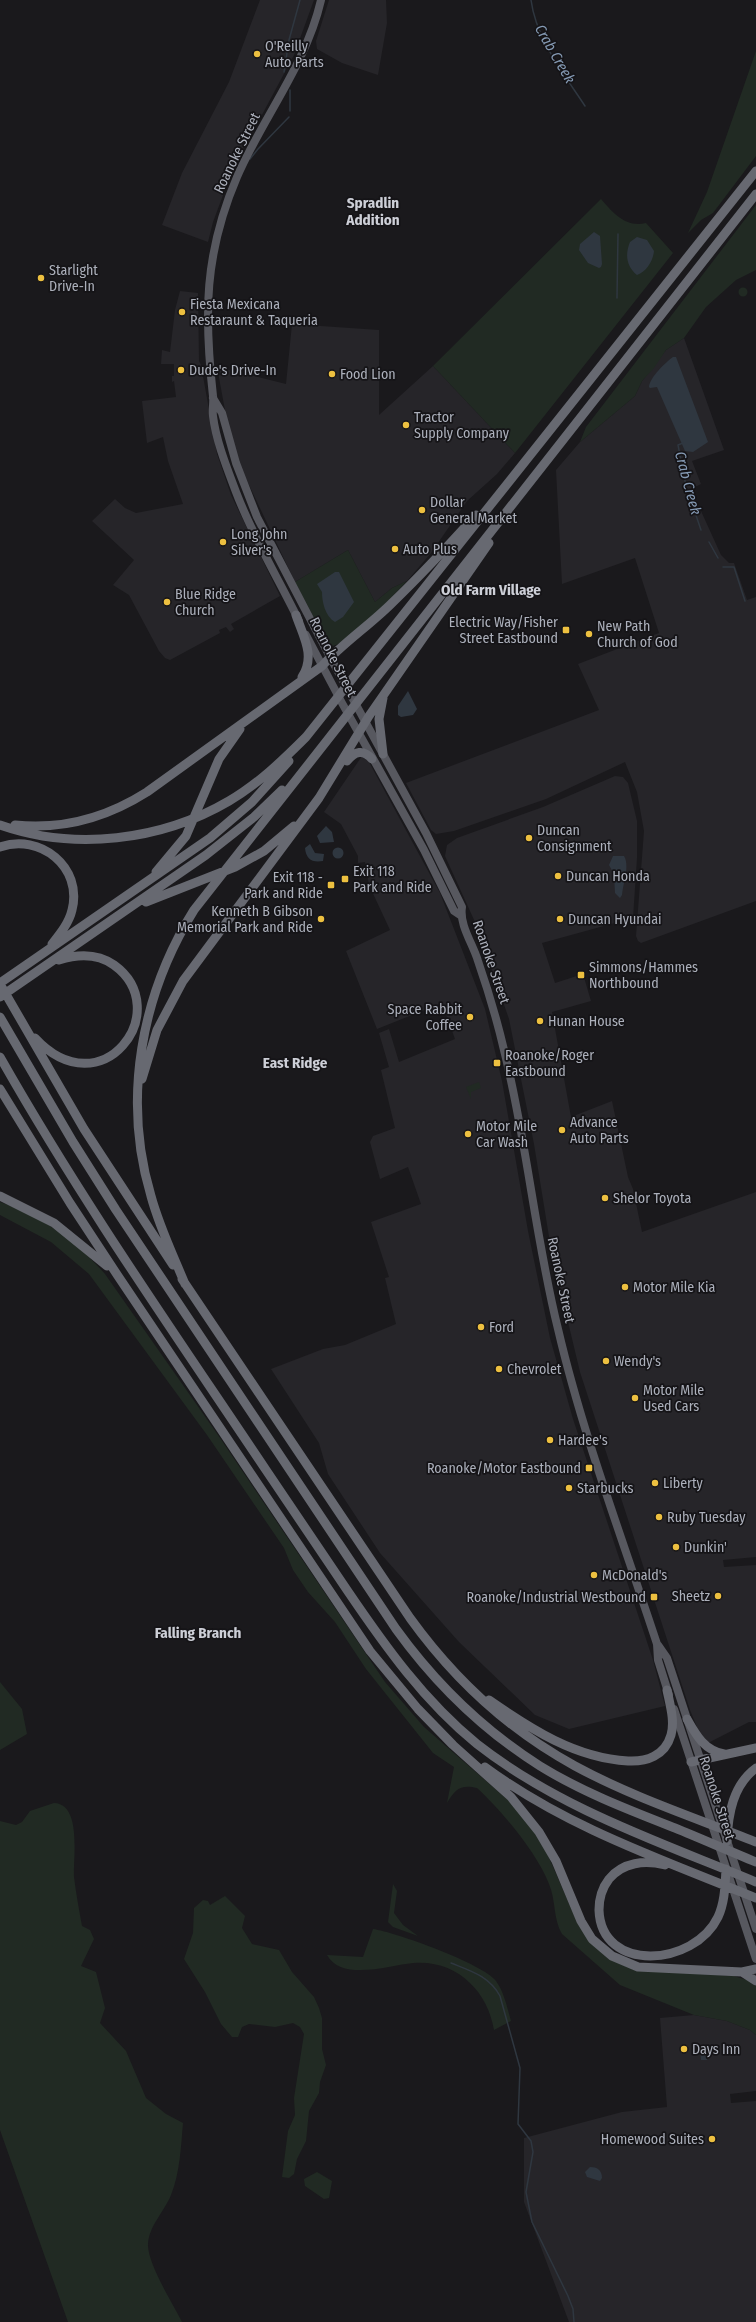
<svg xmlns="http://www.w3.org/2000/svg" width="756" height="2322" viewBox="0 0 756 2322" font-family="'Fira Sans Condensed',sans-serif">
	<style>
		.built { fill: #262529 }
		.green { fill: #212a23 }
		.water { fill: #2f3740 }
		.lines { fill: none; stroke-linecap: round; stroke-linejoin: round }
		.stream { stroke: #2f3740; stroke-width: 1.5 }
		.primary { stroke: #57585f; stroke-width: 8 }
		.highway { stroke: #676971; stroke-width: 9 }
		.poi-dot { fill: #edc040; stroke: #151417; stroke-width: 1.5 }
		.labels { text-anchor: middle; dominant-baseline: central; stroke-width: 3.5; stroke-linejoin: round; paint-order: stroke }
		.poi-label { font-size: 14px; fill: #acb0bb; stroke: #151417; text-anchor: start }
		.street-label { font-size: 14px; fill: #acb0bb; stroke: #151417 }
		.water-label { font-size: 15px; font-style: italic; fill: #859ab4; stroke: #151417 }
		.neighbourhood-label { font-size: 15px; font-weight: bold; fill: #cdcfd7; stroke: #151417 }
	</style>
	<rect width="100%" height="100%" fill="#1a191c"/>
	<path class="built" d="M260,0H314L294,55L232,171L213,222L208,242L162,225L182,173L229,82Z
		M329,0H386L387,23L378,75L342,63L317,49L316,41Z
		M180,291L198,293L199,361L201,365L217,454L231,495L280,596L231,624L234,629L230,632L226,627L219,630L220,633L170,660L165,658L159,651L129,595L113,585L134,560L92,521L115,499L125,508L136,513L183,504L168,461L163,437L147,443L142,401L176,397L174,381L172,382V376H174V364H161L162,350L170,352L175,310Z
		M292,324L379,330V415L433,366L515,453L497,474L467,501L431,553L407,581L392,588L375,602L348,550L295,582L240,466L227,421L217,367L286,384Z
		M684,338L724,450L692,461L701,484L691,489L721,555L729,563H734L747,600L756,597V901L641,943L638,941L636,936L644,831L637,792L625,762L546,799L454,831L436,834L431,830L406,783L599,710L578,664L659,633L635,558L562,584L556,470L580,442L635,396L642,381L666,350Z
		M362,756L369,762L440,893L485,1009L502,1081L528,1231L550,1338L573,1419L653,1660L665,1706L569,1729L535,1715L459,1642L380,1553L328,1474L319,1443L271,1369L323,1349L345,1345L396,1324L385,1278L389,1277L371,1222L421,1204L408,1167L380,1179L370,1142L373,1136L395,1128L381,1070L389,1067L379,1033L389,1029L399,1062L455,1039L442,1003L377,1029L346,951L390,930L369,885L365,862L358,863V856L341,824L324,812Z
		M615,776L623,777L628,783L637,821V858L633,918L542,943L555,983L583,974L591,1001L552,1012L571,1117L612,1101L628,1177L633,1189L642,1232L756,1192V1557L723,1560L724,1567L756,1565V1722H749L708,1743L699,1732L690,1710L580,1372L552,1255L534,1144L509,1019L475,922L445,856L447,845L457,838L543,807Z
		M694,2015L727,2021L750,2030L756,2035V2091L730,2094L731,2103L756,2101V2322H569L524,2202V2138L622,2112L667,2107L660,2018Z"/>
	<path class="green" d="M756,51V156L713,213L701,220L688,233L707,192Z
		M601,199C613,213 626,228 646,223L673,253L515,453L433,366Z
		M756,205V270L736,280L706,307L684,338L666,350L654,368L642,381L635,396L580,442L586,427Z
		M738.5 292a4.5 4.5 0 1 1 9 0a4.5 4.5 0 1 1-9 0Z
		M348,550L375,602L392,588L407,581C394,595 350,642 333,646L327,642L295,582Z
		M479,1082L481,1088L471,1092V1099L466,1087Z
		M0,1202C42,1216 76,1241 105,1274L218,1435L385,1682L424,1727L508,1800L531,1826L547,1853L578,1924L591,1943L613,1961L632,1969L734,1976L747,1980L756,1986V2035L750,2030L727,2021L694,2015L620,1985L562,1934C553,1919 556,1900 549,1884C537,1853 502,1811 477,1788C461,1784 455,1789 447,1803L454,1767L433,1753L366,1669L335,1622L308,1592L293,1570L284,1548L207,1435L89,1274L51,1242L0,1215Z
		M0,1682L22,1709L27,1734L0,1750Z
		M54,1803C82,1804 73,1858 74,1877C76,1893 79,1910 82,1926L90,1930L94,1939L81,1966L96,1972L105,2008L100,2023L126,2051L146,2098L166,2114L183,2123C181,2146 180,2173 171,2195C164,2212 149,2226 148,2244C147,2263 173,2304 182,2322H68L0,2130V1821L16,1825L22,1822L30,1811Z
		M393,1884L397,1891L394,1913L403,1925L418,1936L393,1927L388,1922Z
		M225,1896L245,1916L242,1928L252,1944L279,1950L292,1972L314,1997L319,2008L322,2018V2049L326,2065L320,2082L319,2093L309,2111L306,2141L297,2159L294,2174L289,2178L282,2177L288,2131L295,2115L294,2098L304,2034L300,2027L293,2023L275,2027L249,2024L242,2027L238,2037H232L221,2024L205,1992L184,1959L193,1933L194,1908L203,1900L208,1901L210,1905Z
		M373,1929C395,1932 484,1964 496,1981C504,1992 507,2007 511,2021L494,2030C488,1991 456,1959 413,1963C390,1965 342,1982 327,1955L363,1957Z
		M317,2172L332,2181L329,2198L324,2199L305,2186L304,2179Z"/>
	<path class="water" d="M594,232L600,236L602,264L601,267L599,268L588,263L579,250L580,244Z
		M637,237L647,240L654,251C653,261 647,271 637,275C626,266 625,254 630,242Z
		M673,357H676L708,442L693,452L685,451L657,387L650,388L649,387C650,377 666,362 673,357Z
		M335,572H339L354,602L343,617L335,622C325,616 322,602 322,592L317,584Z
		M408,691L417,709L413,715L401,717L398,715V706Z
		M326,826L332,832L334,842L320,843L317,836Z
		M310,844L315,853L324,854L323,861C312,863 306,859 305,848Z
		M332.5 853a5.5 5.5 0 1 1 11 0a5.5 5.5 0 1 1-11 0Z
		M613,856H624C630,866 623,883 622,895L620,898L615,893L614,874L609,865Z
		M706,2048L707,2060H701L700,2049Z
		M590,2167C597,2167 602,2170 602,2178L600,2181L587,2177L585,2172Z"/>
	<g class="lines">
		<path class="stream" d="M531,0C536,39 564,74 585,106
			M284,72L289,40L300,0
			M290,90V111
			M250,159L258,149L289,117
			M617,298L618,234
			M683,443L678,445L686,486L701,530
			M709,542L718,558
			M723,567H734L745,601
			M451,1963C471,1971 489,1976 500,1996L520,2068L518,2124L531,2141L533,2152L526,2192L532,2222L568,2296L573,2309L574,2322"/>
		<path class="primary" d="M213,398L222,413L236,463L257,517L330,657L426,833L462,907C459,925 473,944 478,961C488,990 497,1020 504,1050C527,1142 535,1237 558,1329C583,1436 623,1540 657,1644L658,1660L669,1695
			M299,621C278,578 253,537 236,492C227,468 216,441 213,416C212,409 214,402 213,396C204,315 204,254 237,177C263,117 306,65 321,0
			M306,635L342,703L424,850L454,911L460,915
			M658,1645L667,1658L671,1670L756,1929
			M674,1709L756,1959"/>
		<path class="highway" d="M296,615C303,636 316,656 302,677
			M383,754L379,719L383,698
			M347,761C355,751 363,749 372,759
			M0,825C74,851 161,841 229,801C258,784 282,761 306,737L756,171
			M15,825C63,830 106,818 147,792L322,666C343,643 370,625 392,603C421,575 449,545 476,515
			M0,847C40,833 83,867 72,910C69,923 60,934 52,944
			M156,872L186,836L219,759L240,729
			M146,902L235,867L264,851L294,826
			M0,983L210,838L252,802L289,761
			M0,984L84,1129L173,1265
			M0,997L206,855L254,817L282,790
			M0,1017L73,1142L116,1210L396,1629C435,1683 483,1730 540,1766C582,1792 629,1810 675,1828C702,1839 729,1851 756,1862
			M35,1038C102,1110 176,1010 114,965C97,953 78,954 59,960
			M0,1057C81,1200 175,1334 266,1470C293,1510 320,1550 347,1590C385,1646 424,1701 477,1744C560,1809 660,1842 756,1882
			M142,1079L157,1030L183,981L319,798L369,716L489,543
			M0,1089L70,1203L118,1276L370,1651L418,1709L453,1745L511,1797L539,1832L556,1861L581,1921L592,1939L612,1956L638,1967L742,1972L756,1969
			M0,1196L54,1223L107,1266
			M182,1279L410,1618C454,1679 509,1730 575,1766C632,1797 696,1818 756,1842
			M185,1284C173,1255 159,1226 151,1196C122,1099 141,995 194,910L756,194
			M489,1700C531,1729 575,1758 628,1761C646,1762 665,1756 671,1735C675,1721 670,1705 667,1690
			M687,1719C696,1735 704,1750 724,1754
			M691,1762L756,1748
			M485,1767C566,1827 663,1860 756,1898
			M727,1841C728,1814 733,1785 756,1768
			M665,1865C645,1860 623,1862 609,1879C602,1888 599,1899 599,1910C601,1973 694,1967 718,1917C725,1902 725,1885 726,1869
			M742,1972L756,1981"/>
	</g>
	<g class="poi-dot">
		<circle cx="257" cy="54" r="4"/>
		<circle cx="41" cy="278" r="4"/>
		<circle cx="182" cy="312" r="4"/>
		<circle cx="181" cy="370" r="4"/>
		<circle cx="332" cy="374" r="4"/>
		<circle cx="406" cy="425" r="4"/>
		<circle cx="422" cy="510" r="4"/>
		<circle cx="223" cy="542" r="4"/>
		<circle cx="395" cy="549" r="4"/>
		<circle cx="167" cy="602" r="4"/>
		<rect x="562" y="626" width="8" height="8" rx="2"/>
		<circle cx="589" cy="634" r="4"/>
		<circle cx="529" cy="838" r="4"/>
		<circle cx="558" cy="876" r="4"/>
		<rect x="341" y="875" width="8" height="8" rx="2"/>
		<rect x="327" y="881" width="8" height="8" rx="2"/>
		<circle cx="321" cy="919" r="4"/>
		<circle cx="560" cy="919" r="4"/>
		<rect x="577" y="971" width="8" height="8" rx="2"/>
		<circle cx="470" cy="1017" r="4"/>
		<circle cx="540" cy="1021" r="4"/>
		<rect x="493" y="1059" width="8" height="8" rx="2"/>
		<circle cx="562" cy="1130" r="4"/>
		<circle cx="468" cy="1134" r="4"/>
		<circle cx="605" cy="1198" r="4"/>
		<circle cx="625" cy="1287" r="4"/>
		<circle cx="481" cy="1327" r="4"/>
		<circle cx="606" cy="1361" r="4"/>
		<circle cx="499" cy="1369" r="4"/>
		<circle cx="635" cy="1398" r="4"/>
		<circle cx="550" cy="1440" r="4"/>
		<rect x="585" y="1464" width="8" height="8" rx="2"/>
		<circle cx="655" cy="1483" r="4"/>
		<circle cx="569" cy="1488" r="4"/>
		<circle cx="659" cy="1517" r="4"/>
		<circle cx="676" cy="1547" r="4"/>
		<circle cx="594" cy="1575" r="4"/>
		<circle cx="718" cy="1596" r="4"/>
		<rect x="650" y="1593" width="8" height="8" rx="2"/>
		<circle cx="684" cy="2049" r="4"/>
		<circle cx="712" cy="2139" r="4"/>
	</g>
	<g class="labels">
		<g class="poi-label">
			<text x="265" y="46">O'Reilly<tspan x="265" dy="16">Auto Parts</tspan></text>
			<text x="49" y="270">Starlight<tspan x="49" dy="16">Drive-In</tspan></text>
			<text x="190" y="304">Fiesta Mexicana<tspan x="190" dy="16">Restaraunt &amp; Taqueria</tspan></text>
			<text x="189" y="370">Dude's Drive-In</text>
			<text x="340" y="374">Food Lion</text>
			<text x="414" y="417">Tractor<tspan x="414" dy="16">Supply Company</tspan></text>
			<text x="430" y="502">Dollar<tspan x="430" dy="16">General Market</tspan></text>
			<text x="231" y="534">Long John<tspan x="231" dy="16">Silver's</tspan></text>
			<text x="403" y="549">Auto Plus</text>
			<text x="175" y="594">Blue Ridge<tspan x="175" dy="16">Church</tspan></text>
			<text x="558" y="622" text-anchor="end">Electric Way/Fisher<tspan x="558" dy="16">Street Eastbound</tspan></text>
			<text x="597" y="626">New Path<tspan x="597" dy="16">Church of God</tspan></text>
			<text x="537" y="830">Duncan<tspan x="537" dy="16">Consignment</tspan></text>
			<text x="353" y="871">Exit 118<tspan x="353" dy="16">Park and Ride</tspan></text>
			<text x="566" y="876">Duncan Honda</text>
			<text x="323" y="877" text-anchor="end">Exit 118 -<tspan x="323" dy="16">Park and Ride</tspan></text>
			<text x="313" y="911" text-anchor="end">Kenneth B Gibson<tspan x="313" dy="16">Memorial Park and Ride</tspan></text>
			<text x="568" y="919">Duncan Hyundai</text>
			<text x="589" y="967">Simmons/Hammes<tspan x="589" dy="16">Northbound</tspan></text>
			<text x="462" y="1009" text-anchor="end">Space Rabbit<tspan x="462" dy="16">Coffee</tspan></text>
			<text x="548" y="1021">Hunan House</text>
			<text x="505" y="1055">Roanoke/Roger<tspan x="505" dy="16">Eastbound</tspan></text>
			<text x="570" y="1122">Advance<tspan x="570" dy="16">Auto Parts</tspan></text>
			<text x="476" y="1126">Motor Mile<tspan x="476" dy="16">Car Wash</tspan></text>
			<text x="613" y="1198">Shelor Toyota</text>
			<text x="633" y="1287">Motor Mile Kia</text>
			<text x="489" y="1327">Ford</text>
			<text x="614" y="1361">Wendy's</text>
			<text x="507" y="1369">Chevrolet</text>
			<text x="643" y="1390">Motor Mile<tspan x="643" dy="16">Used Cars</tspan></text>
			<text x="558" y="1440">Hardee's</text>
			<text x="581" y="1468" text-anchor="end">Roanoke/Motor Eastbound</text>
			<text x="663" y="1483">Liberty</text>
			<text x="577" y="1488">Starbucks</text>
			<text x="667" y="1517">Ruby Tuesday</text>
			<text x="684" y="1547">Dunkin'</text>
			<text x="602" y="1575">McDonald's</text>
			<text x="710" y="1596" text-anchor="end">Sheetz</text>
			<text x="646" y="1597" text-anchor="end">Roanoke/Industrial Westbound</text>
			<text x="692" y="2049">Days Inn</text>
			<text x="704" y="2139" text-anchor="end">Homewood Suites</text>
		</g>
		<g class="street-label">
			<text transform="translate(237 153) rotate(-64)">Roanoke Street</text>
			<text transform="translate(333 657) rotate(63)">Roanoke Street</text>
			<text transform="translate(491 962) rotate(71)">Roanoke Street</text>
			<text transform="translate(561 1280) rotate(78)">Roanoke Street</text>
			<text transform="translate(717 1798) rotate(72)">Roanoke Street</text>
		</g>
		<g class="water-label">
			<text transform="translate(555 54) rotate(60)">Crab Creek</text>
			<text transform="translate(688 483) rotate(75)">Crab Creek</text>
		</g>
		<g class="neighbourhood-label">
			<text x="373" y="203">Spradlin<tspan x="373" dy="17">Addition</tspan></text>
			<text x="491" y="590">Old Farm Village</text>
			<text x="295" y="1063">East Ridge</text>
			<text x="198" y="1633">Falling Branch</text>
		</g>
	</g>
</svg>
